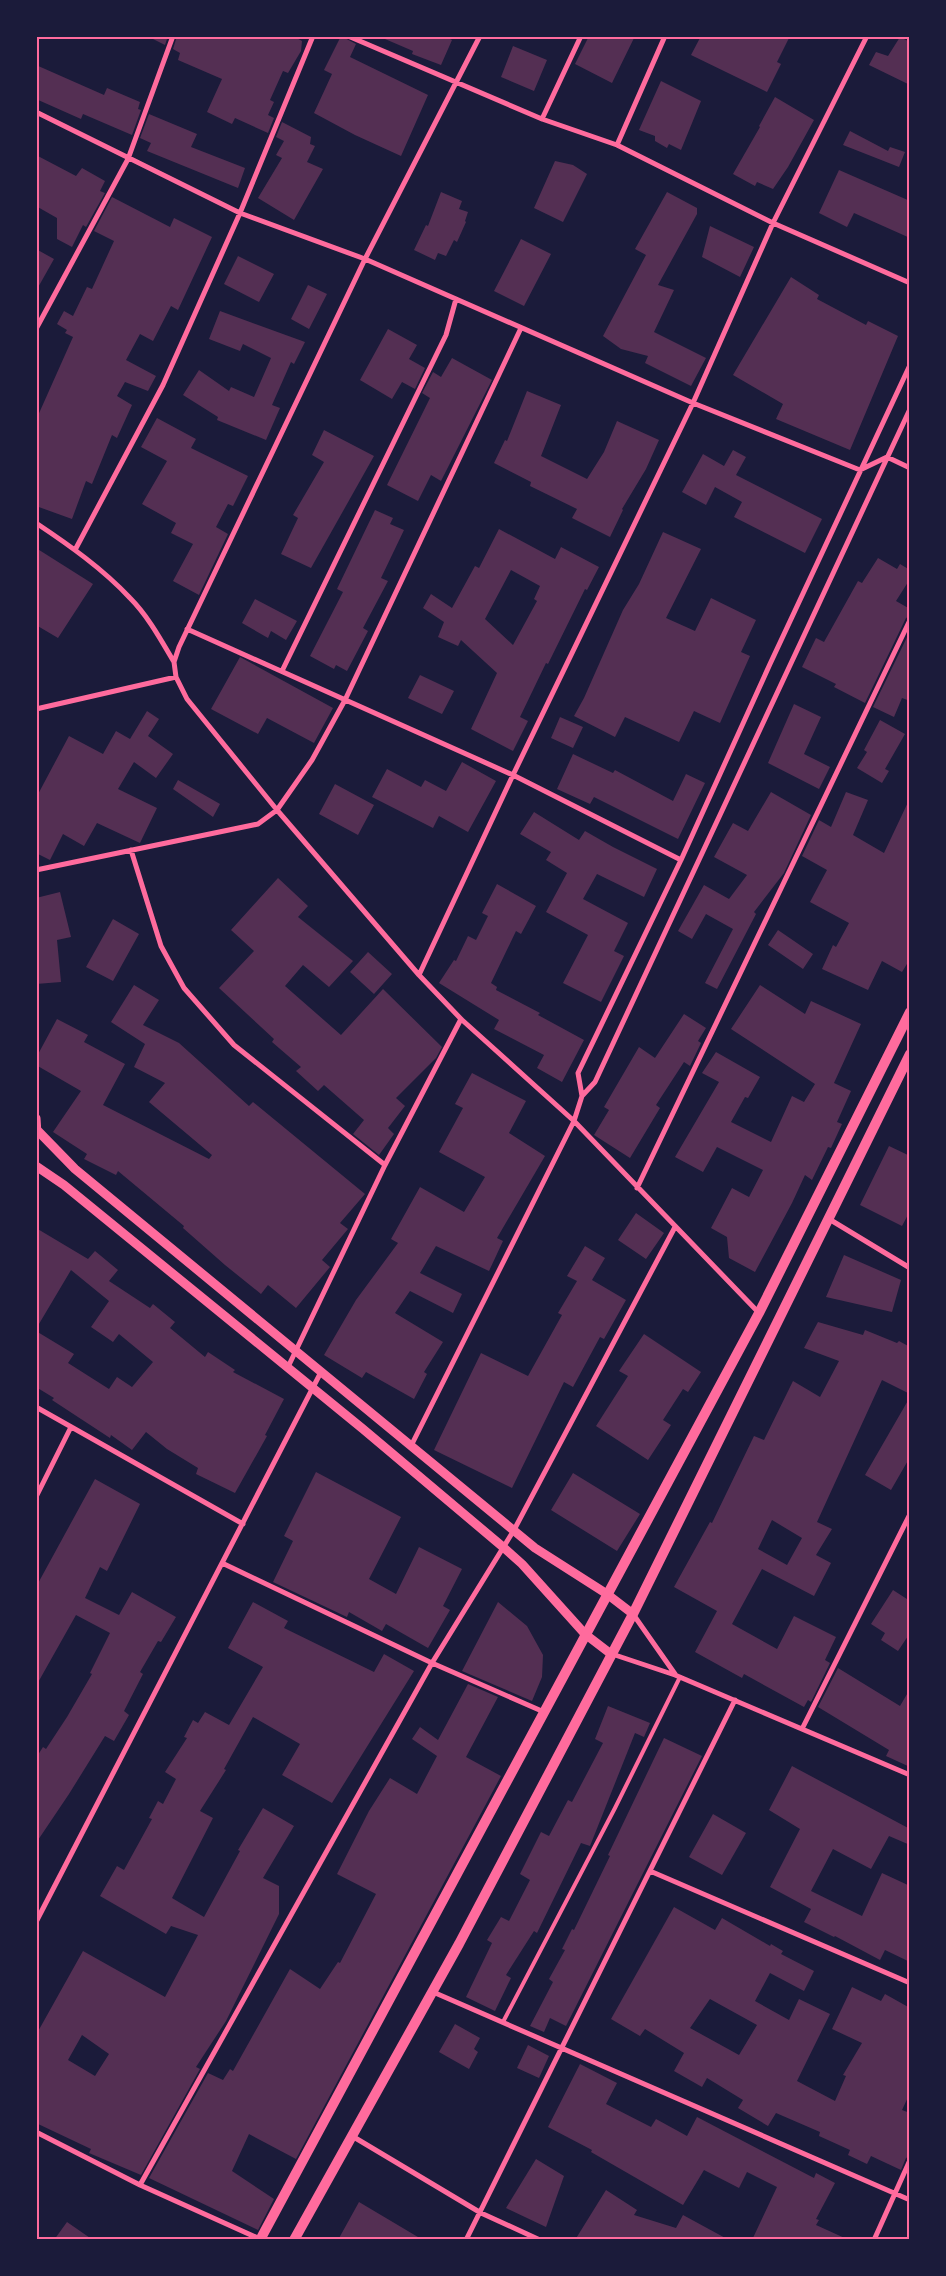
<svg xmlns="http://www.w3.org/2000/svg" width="946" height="2276" viewBox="0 0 946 2276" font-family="Lato,sans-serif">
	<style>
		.building { fill: #542f53; fill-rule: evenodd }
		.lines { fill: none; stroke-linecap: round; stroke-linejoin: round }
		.service { stroke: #ff6b9d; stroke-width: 4 }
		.minor { stroke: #ff6b9d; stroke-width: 5 }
		.tertiary { stroke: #ff6b9d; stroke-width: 9 }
		.secondary { stroke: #ff6b9d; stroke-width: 10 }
		.neatline { fill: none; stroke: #ff6b9d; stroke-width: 2 }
	</style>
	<rect width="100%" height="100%" fill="#1b1b3a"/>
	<path class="building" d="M147,36H168L165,45Z
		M177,36H293L302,41L301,51L288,73L283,71L270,100L274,102L268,115L274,118L268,133L235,118L232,124L207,112L222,79L178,60L180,53L173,49Z
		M341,36L356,44L350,57L428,95L401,156L355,135L314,113L332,74L324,70Z
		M378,36H444L452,40L441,65L412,54L413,51Z
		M589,36H635L612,83L575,64Z
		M701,36H790L777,62L781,64L767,92L691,55Z
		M900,37L910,42V85L869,65L876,52L888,56Z
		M513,46L547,60L534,91L501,77Z
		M36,65L104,95L107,88L140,102L138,109L141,110L132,135L83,114L81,119L36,99Z
		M661,81L701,101L681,150L669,144L667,148L655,141V136L639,130Z
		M775,97L814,120L788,167L773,189L757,182L755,186L733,174L760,127L759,126Z
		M149,114L197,134L191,147L245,168L238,188L147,151L151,143L140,138Z
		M282,122L311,137L310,144L315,146L307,162L323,169L294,220L258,198L282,158L276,155L284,141L276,137Z
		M850,131L888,151L890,147L905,152L899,167L843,145Z
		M36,155L76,176L82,168L105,181L100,191L105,193L86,227L83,225L72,247L57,239V218L36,206Z
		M555,161L573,165L587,174L563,222L534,208Z
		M839,170L910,201V238L854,213L847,227L819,213Z
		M441,192L462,201L459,209L468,212L465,221L466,222L457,242L454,240L446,256L438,253L435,260L414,250L426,225L428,226Z
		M667,192L697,208V214L658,285L674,290L654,332L706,358L691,386L645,363L648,356L621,349L603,336L646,255L635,249Z
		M112,197L170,227L174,218L212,237L178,310L171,306L153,341L140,334L126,360L156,376L148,391L125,382L117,396L132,405L117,438L112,435L92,484L86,481L72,519L36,506V420L73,337L65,333L67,330L57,324L64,311L73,316L87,287L92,289L114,241L94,231Z
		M710,226L754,247L740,277L702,257Z
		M521,239L551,254L524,306L494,291Z
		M36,249L54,259L36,291Z
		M238,256L274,274L259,302L224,284Z
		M791,277L819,295L817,299L866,325L868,321L898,336L850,450L776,419L783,404L733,375Z
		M308,285L327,294L309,329L291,319Z
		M220,311L305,342L294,364L291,362L272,405L280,408L266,440L217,420L218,417L183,395L199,370L229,391L231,387L254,397L271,358L243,344L240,351L209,339Z
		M388,329L417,345L409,359L425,368L415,389L402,382L392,399L360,380Z
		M452,358L492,380L441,481L431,475L418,501L387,485L430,398L422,393L433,372L441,377Z
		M527,391L561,405L541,456L587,479L604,452L617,421L659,440L646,469L622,509L623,510L610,537L572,518L577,509L530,486L531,482L494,463L505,440L507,441Z
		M157,418L196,439L191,448L248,476L233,506L228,504L216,527L228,534L199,595L173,581L193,544L171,533L176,523L142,504L167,461L141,447Z
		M324,430L374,456L311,568L281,554L298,518L293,515L324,462L312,455Z
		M733,450L746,457L736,475L822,519L805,553L734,517L742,502L715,487L706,505L682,492L703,454L724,466Z
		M375,510L393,518L390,524L404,530L381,578L388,581L363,628L368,631L347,671L336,665L334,669L310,656L343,592L337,589Z
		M499,529L555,559L561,547L599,567L587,590L585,589L548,664L546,663L520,717L528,721L513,751L471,729L497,673L461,640L458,646L438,637L444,622L423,608L431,594L452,608L475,566L479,568ZM511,570L540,586L534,599L537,601L513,645L485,619Z
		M663,532L701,549L666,618L695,631L711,598L756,620L741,652L750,656L720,723L694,711L679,742L625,717L615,737L574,716L584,698L623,610L639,584Z
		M36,548L93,584L58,638L36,625Z
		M878,558L897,569L900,564L910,570V579L896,601L910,609V616L906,618L865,703L834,687L836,684L802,667L816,638L824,642L858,581L862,583Z
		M255,599L297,621L286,640L271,631L268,638L242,623Z
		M910,631V701L902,698L894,717L873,707Z
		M240,657L333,708L314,743L267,718L258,734L211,709Z
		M420,675L454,691L442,714L408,698Z
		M794,704L821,717L804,754L830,767L819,789L768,763Z
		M147,711L159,719L148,736L173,754L156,778L134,762L118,789L157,808L140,843L97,823L84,846L63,834L50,860L36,853V798L69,736L103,754L116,731L130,739Z
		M560,717L583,727L573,748L551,738Z
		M880,720L905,734L885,769L889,771L882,783L857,768L867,752L864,750Z
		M573,754L613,773L615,770L673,801L686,774L705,783L678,839L594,797L590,804L557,789Z
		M462,762L496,781L468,832L439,816L433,828L372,797L387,769L421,787L425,780L446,791Z
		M178,780L220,804L213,817L173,789Z
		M335,784L374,805L358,835L319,814Z
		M771,792L811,815L784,873L754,912L756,914L717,989L705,983L733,929L706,914L692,939L678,931L704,885L729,899L747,875L714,857L733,823L748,831Z
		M846,792L868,800L853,835L884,853L910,798V959L902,972L882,961L868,990L822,969L833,945L836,947L849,923L810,902L827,870L802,856L819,820L831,827Z
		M534,812L579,840L585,831L613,847L657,869L644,897L597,874L583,899L628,923L614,951L624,956L601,1002L563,983L588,935L546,912L567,873L546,860L551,852L520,834Z
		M278,878L308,906L298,917L353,961L329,987L303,965L285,986L341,1035L383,989L442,1047L436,1058L396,1098L405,1106L388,1128L394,1134L379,1155L353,1134L364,1120L324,1085L318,1091L296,1071L301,1067L272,1042L274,1039L219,988L254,951L231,930Z
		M497,884L536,906L521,934L516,931L491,983L497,987L496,990L540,1013L538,1015L584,1040L562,1082L537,1068L544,1055L494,1029L499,1020L439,983L454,960L456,961L468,936L476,940L488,916L482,913Z
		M60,892L71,937L57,940L61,982L36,984V898Z
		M113,919L139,934L113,981L86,967Z
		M778,930L813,954L803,969L768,945Z
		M368,952L392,974L374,994L350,972Z
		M134,985L159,1000L143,1025L179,1043L249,1106L253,1102L365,1194L340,1223L348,1229L322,1260L330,1267L296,1308L268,1285L261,1294L225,1265L183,1228L184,1226L118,1171L116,1175L84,1159L87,1154L53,1132L81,1091L36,1065V1058L57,1019L88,1035L84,1042L125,1064L103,1105L209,1159L212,1155L149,1102L165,1083L134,1067L145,1044L111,1022Z
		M760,985L805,1014L811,1001L861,1024L834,1083L851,1091L837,1122L842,1124L831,1148L828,1147L812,1180L805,1175L792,1203L755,1272L729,1258L727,1237L711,1228L732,1188L749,1197L763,1170L717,1147L703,1172L675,1157L719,1082L702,1073L716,1052L760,1077L748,1098L745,1097L731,1122L771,1142L792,1096L804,1102L815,1084L731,1029Z
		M684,1014L706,1028L698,1041L701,1043L690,1066L684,1062L656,1105L660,1108L630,1158L594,1135L609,1110L604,1107L639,1047L655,1058Z
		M472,1073L526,1101L509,1133L545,1156L497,1238L503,1241L489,1271L436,1246L420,1273L462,1294L453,1313L410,1291L395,1313L443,1342L424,1372L427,1374L414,1399L366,1372L362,1378L324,1355L356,1300L398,1243L391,1239L420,1187L464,1212L485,1177L439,1152L463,1108L455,1104Z
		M889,1146L910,1156V1211L902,1226L860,1205Z
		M636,1213L664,1233L646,1259L618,1240Z
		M36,1228L88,1259L95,1251L118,1270L109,1281L150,1308L153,1304L175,1322L170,1328L205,1357L208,1352L235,1370L233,1372L284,1399L265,1435L267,1436L235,1493L196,1474L198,1468L167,1449L146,1432L132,1450L111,1435L110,1438L52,1400L54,1398L36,1387V1331L74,1354L68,1363L109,1389L117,1377L132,1387L153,1362L119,1334L113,1342L91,1327L109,1301L71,1270L36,1329Z
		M585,1246L605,1258L592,1280L626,1300L604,1339L600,1337L573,1387L564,1382L512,1488L434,1450L481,1353L528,1376L562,1315L558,1313L577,1281L567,1276Z
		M844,1255L901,1280L892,1312L826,1297Z
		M818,1322L863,1335L865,1330L897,1343L899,1341L910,1347V1394L882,1380L817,1522L832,1529L816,1555L831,1563L814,1596L762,1569L732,1624L777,1649L794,1616L836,1637L825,1660L830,1663L811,1702L808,1700L804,1707L744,1674L742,1678L695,1652L717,1611L674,1587L710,1522L712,1523L754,1436L764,1440L793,1381L820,1397L839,1361L804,1348ZM772,1520L802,1538L787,1565L758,1549Z
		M644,1334L701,1372L688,1392L683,1389L663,1420L671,1425L648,1460L596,1426L628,1376L619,1371Z
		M910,1397V1457L891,1490L865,1475Z
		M316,1472L401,1517L369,1579L396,1594L419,1547L462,1569L443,1606L450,1610L428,1648L386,1624L382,1631L349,1612L347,1617L273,1582L293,1541L284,1536Z
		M573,1473L640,1514L617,1551L551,1510Z
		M95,1479L140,1504L107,1571L100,1567L85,1598L119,1615L132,1592L176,1617L161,1642L158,1641L140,1672L143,1674L124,1711L129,1715L114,1741L105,1736L69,1794L36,1843V1758L43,1747L46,1749L67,1717L92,1674L90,1673L110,1633L76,1615L36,1686V1587Z
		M893,1590L910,1601V1633L898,1651L881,1640L885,1633L871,1624Z
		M253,1602L288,1621L284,1628L374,1672L384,1654L414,1671L332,1803L282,1775L300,1744L253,1717L224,1769L226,1770L200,1811L213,1818L172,1898L204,1917L240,1851L238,1850L263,1808L294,1826L263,1878L279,1886V1914L226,2021L196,2067L200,2069L141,2175L89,2153L91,2149L36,2123V2035L83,1951L165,1997L198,1935L171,1926L166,1934L100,1896L117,1866L124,1870L152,1819L149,1818L158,1801L163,1804L176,1779L165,1772L187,1738L184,1737L193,1720L198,1723L205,1712L229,1725L263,1667L228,1648ZM82,2035L109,2054L95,2076L68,2060Z
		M498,1602L527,1626L543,1655L542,1677L532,1701L462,1671Z
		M838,1668L900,1706L910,1689V1767L886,1756L889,1750L818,1707Z
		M468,1684L498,1697L466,1757L501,1776L296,2159L249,2134L232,2171L274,2199L258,2230L149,2178L208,2073L223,2080L230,2069L233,2071L290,1969L320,1989L338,1962L340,1963L376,1894L337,1874L369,1811L390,1778L417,1794L437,1756L412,1739L420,1727L438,1740Z
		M608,1706L650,1723L644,1737L635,1733L590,1846L581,1843L537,1933L534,1931L506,1975L511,1978L495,2011L466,1997L492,1943L487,1940L501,1917L509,1921L530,1880L520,1874L541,1832L549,1836L568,1800L572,1802L603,1743L595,1739Z
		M664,1738L702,1756L566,2026L550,2018L544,2032L530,2026L553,1982L549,1979L565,1950L562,1949L572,1929L574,1930L610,1856L608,1855Z
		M792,1766L910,1829V1845L889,1836L871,1869L833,1849L811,1891L862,1916L882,1873L910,1886V1962L885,1950L880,1960L835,1936L834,1937L804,1922L811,1909L770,1887L800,1829L769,1810Z
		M713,1814L746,1833L722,1875L689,1857Z
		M674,1907L715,1930L722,1918L770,1946L771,1944L783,1951L781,1954L814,1971L804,1991L770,1973L755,2001L789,2020L799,1999L830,2014L797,2081L835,2101L846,2076L843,2075L862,2043L832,2029L852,1987L881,2001L885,1994L910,2008V2093L902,2110L910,2113V2156L906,2158L901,2170L871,2156L867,2164L848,2155L850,2150L819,2136L820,2132L776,2113L768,2126L738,2108L743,2100L707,2078L702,2087L674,2071L684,2053L645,2029L640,2036L611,2019ZM710,1999L757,2025L739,2055L690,2028Z
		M455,2024L480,2038L474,2049L478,2052L469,2069L439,2052Z
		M528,2045L549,2056L539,2078L517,2068Z
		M580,2064L617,2083L606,2104L651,2127L656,2119L687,2136L697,2117L814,2178L816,2173L835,2183L816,2219L819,2220L816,2225L849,2240H752L777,2187L747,2172L739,2188L704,2170L683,2205L591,2152L592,2150L548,2127Z
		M536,2159L564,2176L546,2227L506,2208Z
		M606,2190L637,2210L634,2215L676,2228L683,2215L729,2240H575Z
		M359,2202L423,2240H338Z
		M67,2222L93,2240H54Z"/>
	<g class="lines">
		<path class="service" d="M503,2022L615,1808L680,1677"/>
		<path class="minor" d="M348,36L542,119L617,145L773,223L910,283
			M480,36L365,259L179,647L174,662L176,677L187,699L277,810L419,975L461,1019L574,1121L759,1313
			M36,112L240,213L365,259L693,403L860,470L887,457L910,468
			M542,119L581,36
			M617,145L665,36
			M36,329L128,159L173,36
			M36,523C69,545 103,569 130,598C148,616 161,640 174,662
			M75,550L163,385L240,213L313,36
			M187,629L513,775L681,860
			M282,671L446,335L456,299
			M36,709L176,677
			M131,850L161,946L184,988L234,1045L385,1165
			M36,870L258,824L277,810L312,760L345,700L521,328
			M419,975L513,775L693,403L773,223L867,36
			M582,1096L595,1082L910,409
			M637,1188L910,620
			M829,1219L910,1268
			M288,1367L385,1165L461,1019
			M36,1407L243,1524
			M411,1446L574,1121L582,1096L578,1073L681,860L770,664L910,365
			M36,1497L71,1427
			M222,1563L432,1663L544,1712
			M633,1614L675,1674
			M612,1654L675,1675L910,1775
			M802,1729L910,1514
			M650,1871L910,1983
			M36,1922L321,1372
			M433,1992L910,2200
			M36,2132L140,2185L260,2239
			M352,2136L481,2213L540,2240
			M140,2185L432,1663L514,1530L675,1227
			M466,2240L735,1700
			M874,2240L910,2160"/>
		<path class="tertiary" d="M36,1118L37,1134
			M38,1131L75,1169L535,1548L607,1594L633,1614
			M36,1166L64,1185L363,1429L503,1547L522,1564L585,1634L611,1654"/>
		<path class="secondary" d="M260,2240L759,1313L910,1012
			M294,2240L459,1944L633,1614L910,1054"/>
	</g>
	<rect width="946" height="2276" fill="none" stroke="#1b1b3a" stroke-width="75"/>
	<rect x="38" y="38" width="870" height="2200" class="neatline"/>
</svg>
